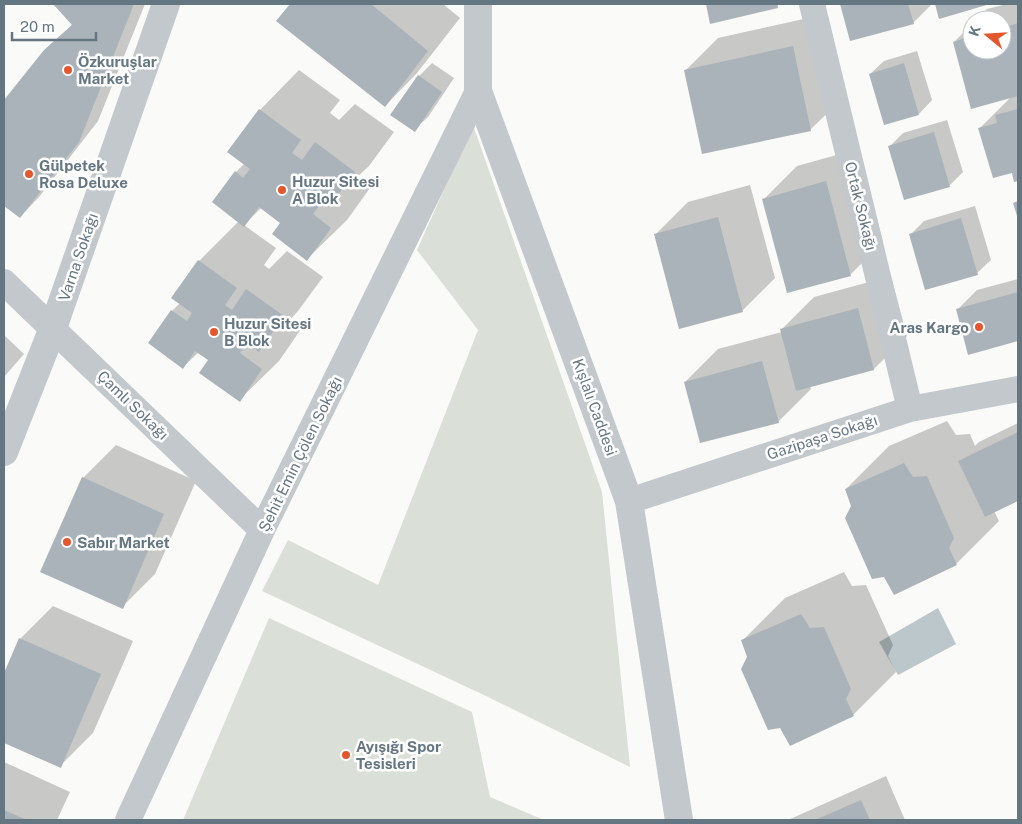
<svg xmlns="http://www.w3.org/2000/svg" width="1022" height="824" viewBox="0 0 1022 824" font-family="'Public Sans',sans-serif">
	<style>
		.green { fill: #dadfd7 }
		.water { fill: #bbc7cb }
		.shadow { fill: #0003 }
		.building { fill: #aab3b9 }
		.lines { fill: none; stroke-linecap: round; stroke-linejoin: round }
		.minor { stroke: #c3c8cc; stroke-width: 26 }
		.tertiary { stroke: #c3c8cc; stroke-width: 28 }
		.poi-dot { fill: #e4572e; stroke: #fff; stroke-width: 2 }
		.labels { text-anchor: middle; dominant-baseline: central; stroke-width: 5; stroke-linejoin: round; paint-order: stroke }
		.poi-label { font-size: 15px; font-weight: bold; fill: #657683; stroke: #fff; text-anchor: start }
		.street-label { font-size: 15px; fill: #657683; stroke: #fff }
	</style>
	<rect width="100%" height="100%" fill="#fafaf8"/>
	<path class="green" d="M473,125L602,492L630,767L486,696L262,591L288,540L378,585L478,330L417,250Z
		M269,618L472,712L490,797L544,820H183Z"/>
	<path class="water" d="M938,608L956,644L898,675L879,642Z"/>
	<path class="shadow" d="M55,4H145L98,121L39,197L20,217L4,204V103L45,51L73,24Z
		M291,4H443L460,18L417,73L385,106L278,21Z
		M707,4H780L777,6L711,22Z
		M841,4H932L913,23L851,39Z
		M936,4H987L940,18Z
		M1007,4H1018V180L1015,181L1012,171L980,128L1012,96L954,42L972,24V50H1002V20H976L987,9Z
		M826,14L844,97L811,129L703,153L685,71L718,38Z
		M917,51L932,100L919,114L870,74L884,61Z
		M432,63L454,78L428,117L414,130L419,76Z
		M299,70L340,100L330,113L339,120L355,104L394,132L369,166L356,178L370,188L347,220L307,259L281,223L261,208L244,225L276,248L264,265L269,269L287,251L323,277L298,311L289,321L301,329L279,361L239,400L210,360L199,352L183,367L172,311L180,303L199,261L239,221L236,172L245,163L229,151L260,110Z
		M947,120L963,172L949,186L889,147L903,133Z
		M858,149L883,242L850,275L764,199L797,166Z
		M750,185L775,278L742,311L655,235L688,202Z
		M975,206L991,260L977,273L910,235L924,221Z
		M891,276L907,336L874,369L810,386L811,389L778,422L685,382L718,349L782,332L781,330L814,297Z
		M1018,279V340L969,353L957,310L977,290Z
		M4,335L24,354L4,377Z
		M947,421L956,435L970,434L975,446L979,442L1018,423V499L994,511L999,521L956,564L852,506L846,489L889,446Z
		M116,445L196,481L155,574L122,607L83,478Z
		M844,572L852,586L866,585L893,645L888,656L896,672L853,715L749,657L743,640L785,598Z
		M53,606L133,641L93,733L60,766L4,742V676L20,639Z
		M4,762L70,792L57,820H4Z
		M886,776L905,820H788Z"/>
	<path class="building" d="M53,4H134L79,142L20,218L4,206V100L44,50L72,25Z
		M290,4H371L428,51L385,107L276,21Z
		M706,4H777L778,8L710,24Z
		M840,4H908L914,24L850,41Z
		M935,4H990L939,19Z
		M1018,23V96L971,109L953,42L972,36V50H1002V28Z
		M793,46L811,131L702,154L684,70Z
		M904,63L919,115L884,125L869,74Z
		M418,75L442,92L415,132L390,115Z
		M259,109L301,140L292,153L302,160L315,142L355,172L329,207L322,202L313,214L331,228L307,261L272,234L280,223L259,207L244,227L212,202L235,171L243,178L250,169L227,152Z
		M1018,109V181L1014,182L1012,173L993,178L978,128L997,123L995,115Z
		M934,132L950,187L904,200L888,146Z
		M826,181L851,276L787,293L762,199Z
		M1018,201V219L1013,203Z
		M718,217L743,312L679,329L654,234Z
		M961,218L978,275L925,290L909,234Z
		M198,260L237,288L225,305L232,310L246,289L284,316L259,352L247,343L240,353L262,369L240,402L199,373L208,360L195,351L183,369L148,343L171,310L187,321L192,313L171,298Z
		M1018,292V341L968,355L956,309Z
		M858,308L874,370L796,391L780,329Z
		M762,361L779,423L700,443L684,382Z
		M1018,432V501L985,517L958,461Z
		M904,463L913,477L927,476L954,538L949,548L957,565L894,595L884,577L872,579L845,518L851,506L845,489Z
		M82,477L164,514L123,609L40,572Z
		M801,614L810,628L824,627L851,689L846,699L854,716L790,746L780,728L768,730L741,669L747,657L741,640Z
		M19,638L101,674L61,768L4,743V673Z
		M861,800L870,820H815Z
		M4,810L27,820H4Z"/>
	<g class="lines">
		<path class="minor" d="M812,4L910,409
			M4,282L262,530
			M629,501L910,409L1018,389
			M128,820L262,530L478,91"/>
		<path class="tertiary" d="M478,4V91L629,501L679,820
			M4,452L53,328L166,4"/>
	</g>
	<g class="poi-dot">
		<circle cx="68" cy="70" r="5"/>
		<circle cx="29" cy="174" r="5"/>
		<circle cx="282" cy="190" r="5"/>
		<circle cx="979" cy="327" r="5"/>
		<circle cx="214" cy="332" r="5"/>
		<circle cx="67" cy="542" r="5"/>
		<circle cx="346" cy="755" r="5"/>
	</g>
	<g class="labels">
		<g class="poi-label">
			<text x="78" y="61">Özkuruşlar<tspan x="78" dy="17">Market</tspan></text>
			<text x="39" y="165">Gülpetek<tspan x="39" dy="17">Rosa Deluxe</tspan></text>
			<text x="292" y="181">Huzur Sitesi<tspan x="292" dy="17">A Blok</tspan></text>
			<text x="224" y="323">Huzur Sitesi<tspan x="224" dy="17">B Blok</tspan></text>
			<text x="969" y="327" text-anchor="end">Aras Kargo</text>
			<text x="77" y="542">Sabır Market</text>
			<text x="356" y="746">Ayışığı Spor<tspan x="356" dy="17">Tesisleri</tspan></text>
		</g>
		<g class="street-label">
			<text transform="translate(861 206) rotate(76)">Ortak Sokağı</text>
			<text transform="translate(78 257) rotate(-71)">Varna Sokağı</text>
			<text transform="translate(133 405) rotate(44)">Çamlı Sokağı</text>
			<text transform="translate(595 407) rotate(70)">Kışlalı Caddesi</text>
			<text transform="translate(822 437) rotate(-18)">Gazipaşa Sokağı</text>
			<text transform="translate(300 454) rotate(-64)">Şehit Emin Çölen Sokağı</text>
		</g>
	</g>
	<rect width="1022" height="824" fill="none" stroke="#657683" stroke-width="10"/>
	<g transform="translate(987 35) rotate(288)"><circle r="24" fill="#ffffff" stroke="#c1c8cd"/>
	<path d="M0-4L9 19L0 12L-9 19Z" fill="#e4572e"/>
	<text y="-8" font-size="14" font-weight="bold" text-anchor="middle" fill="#657683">K</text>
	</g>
	<path d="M12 32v8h84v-8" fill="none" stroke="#657683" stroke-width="2.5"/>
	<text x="20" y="32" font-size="15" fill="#657683" stroke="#ffffff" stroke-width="4" paint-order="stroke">20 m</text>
</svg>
